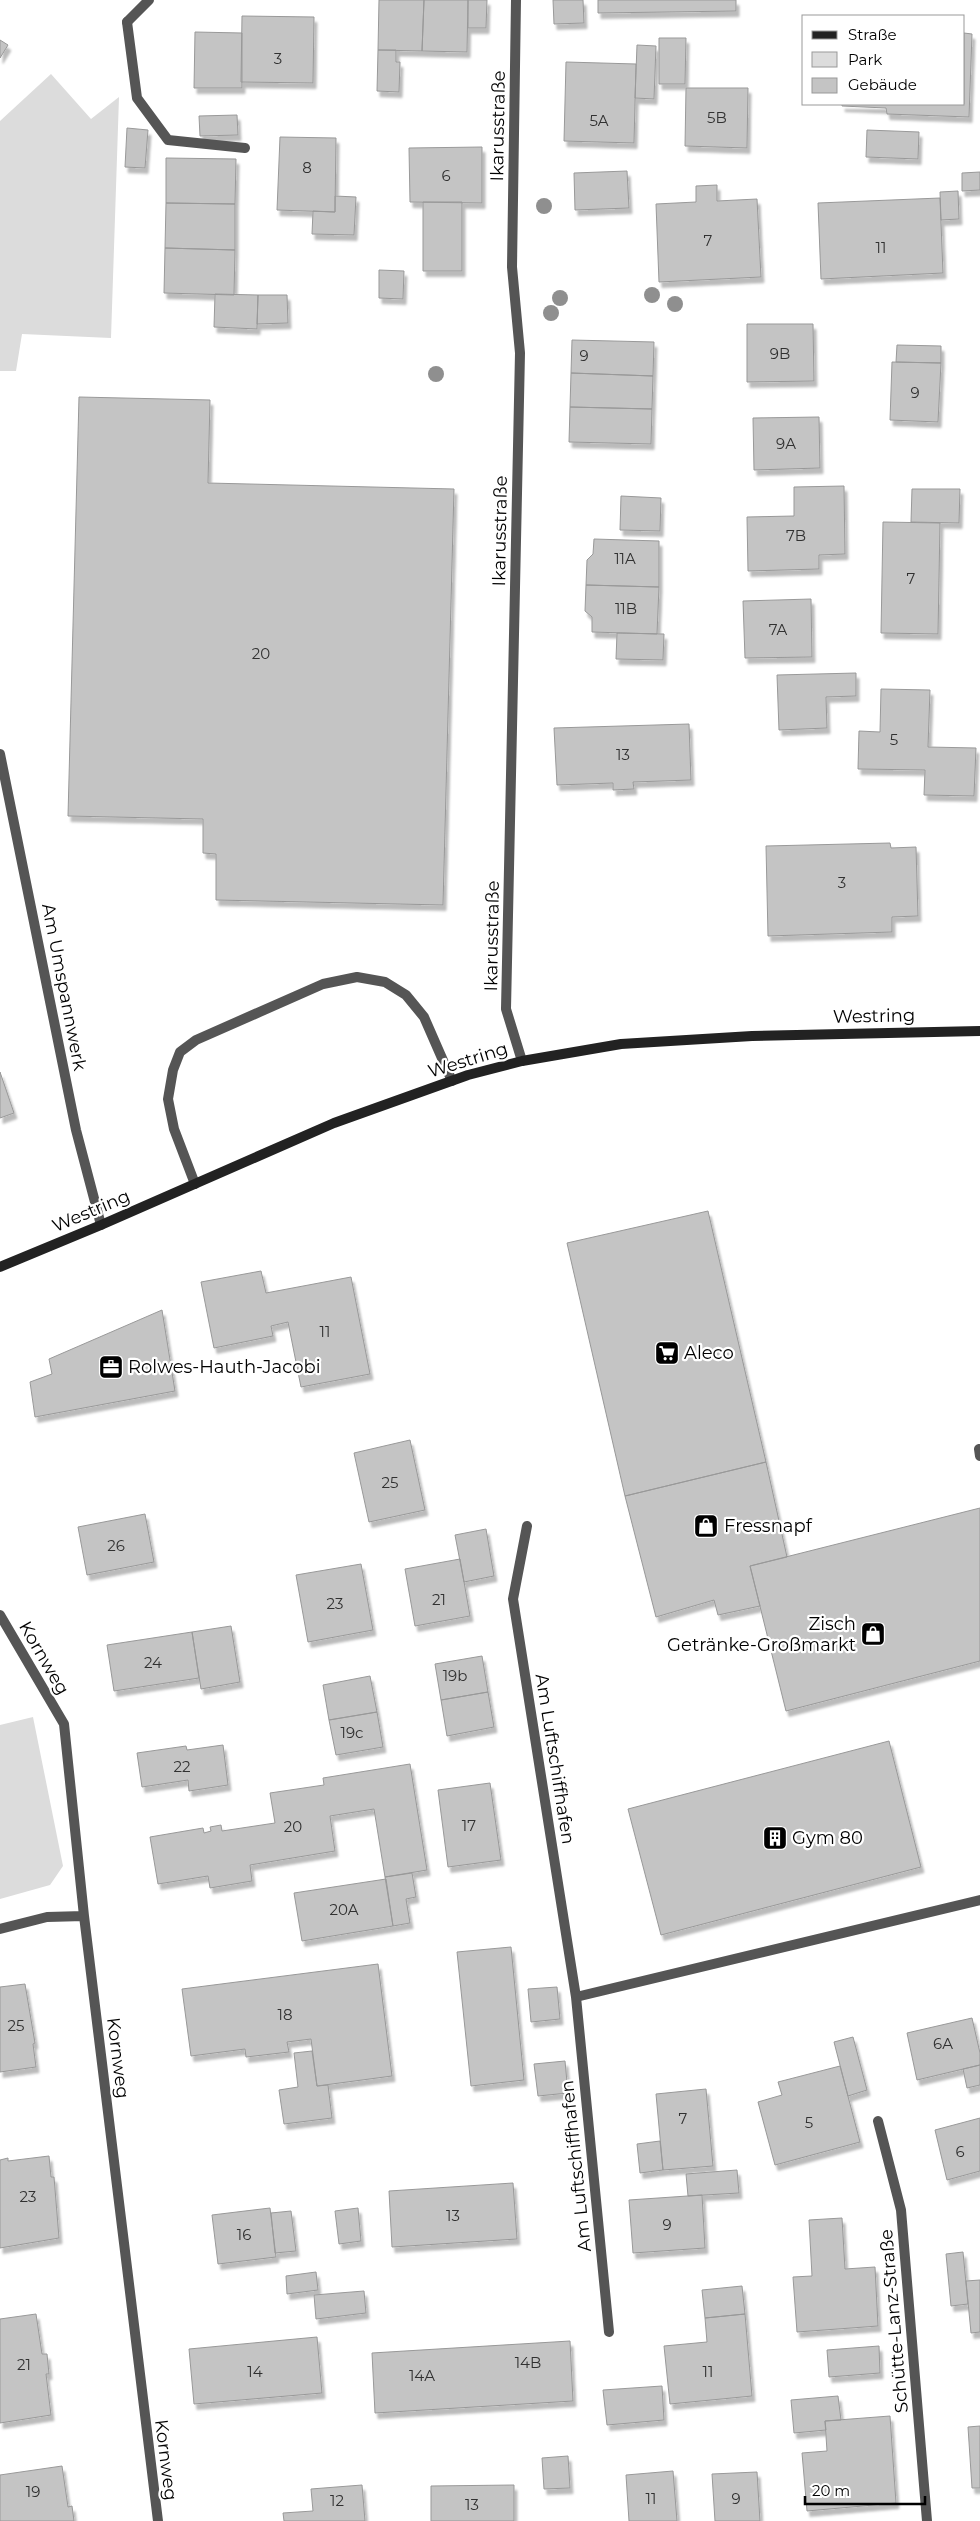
<svg xmlns="http://www.w3.org/2000/svg" width="980" height="2521" viewBox="0 0 980 2521" font-family="Montserrat,sans-serif">
	<style>
		.green { fill: #dcdcdc }
		.building { fill: #c4c4c4; stroke: #999; filter: url(#shadow) }
		.lines { fill: none; stroke-linecap: round; stroke-linejoin: round }
		.lane { stroke: #555; stroke-width: 10 }
		.street { stroke: #555; stroke-width: 10 }
		.secondary { stroke: #222; stroke-width: 10 }
		.tree { fill: #8f8f8f }
		.labels { text-anchor: middle; dominant-baseline: central; stroke-width: 4.5; stroke-linejoin: round; paint-order: stroke }
		.number-label { font-size: 15px; fill: #313131 }
		.street-label { font-size: 18px; fill: #000; stroke: #fff }
		.poi-label { font-size: 18px; fill: #000; stroke: #fff; text-anchor: start }
	</style>
	<defs>
		<filter id="shadow"><feDropShadow dx="3" dy="5.5" stdDeviation="1" flood-color="#0004"/></filter>
	</defs>
	<rect width="100%" height="100%" fill="#fff"/>
	<path class="green" d="M51,74L91,119L119,97L111,338L22,334L16,371H0V121Z
		M33,1717L63,1866L50,1885L0,1899V1725Z"/>
	<path class="building" d="M379,0H424L422,51L378,50Z
		M424,0H468L467,52L422,51Z
		M468,0H487L486,28H468Z
		M553,0H583L584,23L554,24Z
		M598,0H736V11L598,13Z
		M242,16L314,17L313,83L241,82Z
		M195,32L242,33V88H194Z
		M964,33L972,34L969,117L887,114L886,108L842,106V104H964Z
		M659,38H686L685,84H659Z
		M0,40L8,45L0,58Z
		M637,45L656,46L654,99L635,98Z
		M378,50H396V62H400L399,92L377,91Z
		M566,62L636,64L634,143L564,141Z
		M686,88H748L747,148L685,146Z
		M237,115L238,135L200,136L199,116Z
		M127,128L148,130L145,168L125,167Z
		M867,130L919,132L918,159L866,157Z
		M280,137L336,138L335,212L277,210Z
		M482,147V203L410,202L409,148Z
		M166,158L236,159L235,204L166,203Z
		M627,171L629,208L575,210L574,173Z
		M980,172V190L962,191V173Z
		M717,185V201L757,199L761,277L659,282L656,204L696,202V186Z
		M958,191L959,219L941,220L940,192Z
		M335,196L356,197L354,235L312,234L313,211L335,212Z
		M940,198L943,273L821,279L818,203Z
		M423,202H462V271H423Z
		M166,203L235,204V250L165,248Z
		M165,248L235,250L234,295L164,293Z
		M379,270L404,271L403,299L379,298Z
		M215,294L258,295L257,329L214,327Z
		M258,295H287L288,323L257,324Z
		M747,324H813L814,381L747,382Z
		M572,340L654,342L653,376L571,373Z
		M897,345L941,346V363L896,362Z
		M892,362L941,363L938,422L890,420Z
		M571,373L653,376L652,409L570,407Z
		M79,397L210,400L208,483L454,489L443,905L216,900V854L203,853V819L68,816Z
		M570,407L652,409L651,444L569,442Z
		M819,417L820,468L754,470L753,418Z
		M844,486L845,554L819,555V569L748,571L747,517L794,516V487Z
		M912,489H960L959,523L911,522Z
		M621,496L661,498L660,531L620,530Z
		M883,522L940,523L938,634L881,633Z
		M594,539L659,541V587L586,585L587,560L593,554Z
		M586,585L659,587L657,634L592,632V617L585,611Z
		M811,599L812,657L745,658L743,601Z
		M617,633L664,634L663,660L616,659Z
		M856,673V696L826,697L827,728L779,730L777,675Z
		M881,689L930,690L928,747L976,748L974,796L924,795L925,770L858,769L859,731L880,732Z
		M689,724L691,780L633,782L634,789L613,790V783L557,785L554,728Z
		M890,843L891,848L916,847L918,916L892,917V932L768,936L766,846Z
		M0,1072L14,1113L0,1118Z
		M708,1211L766,1462L625,1496L567,1243Z
		M261,1271L266,1293L351,1277L370,1374L301,1387L288,1322L271,1326L273,1336L214,1348L201,1282Z
		M162,1310L175,1391L35,1417L30,1382L52,1374L49,1359Z
		M410,1440L425,1510L369,1522L354,1453Z
		M766,1462L787,1557L750,1566L760,1606L718,1615L714,1600L656,1617L625,1496Z
		M980,1508V1661L786,1711L750,1566Z
		M145,1514L154,1562L87,1575L78,1527Z
		M486,1529L494,1576L464,1582L455,1535Z
		M460,1559L470,1616L415,1626L405,1569Z
		M361,1564L373,1630L308,1642L296,1575Z
		M231,1626L240,1682L201,1689L192,1632Z
		M192,1632L199,1678L114,1691L107,1645Z
		M482,1656L488,1692L441,1700L435,1664Z
		M370,1676L377,1712L329,1720L323,1685Z
		M488,1692L494,1727L447,1736L441,1700Z
		M377,1712L383,1747L336,1755L329,1720Z
		M889,1741L921,1867L661,1935L628,1809Z
		M223,1745L228,1785L189,1791L188,1780L142,1787L137,1753L186,1746L187,1750Z
		M410,1764L427,1870L385,1877L374,1809L330,1816L335,1851L250,1865L252,1881L210,1888L208,1876L158,1884L150,1837L203,1828L204,1833L211,1831L210,1827L221,1825L222,1831L275,1823L270,1793L324,1785L323,1778Z
		M490,1783L501,1860L448,1867L438,1790Z
		M412,1873L416,1897L406,1899L410,1923L393,1926L385,1877Z
		M386,1879L393,1926L302,1941L294,1893Z
		M511,1947L524,2080L471,2086L457,1952Z
		M378,1964L392,2076L317,2086L311,2039L287,2042L289,2052L246,2057L245,2049L191,2056L182,1989Z
		M25,1984L35,2043L33,2044L36,2067L0,2072V1987Z
		M557,1987L560,2019L531,2022L528,1989Z
		M972,2018L980,2053V2065L917,2080L907,2033Z
		M853,2037L867,2090L848,2096L834,2042Z
		M312,2051L317,2086L328,2085L332,2118L284,2124L279,2090L298,2087L294,2053Z
		M565,2061L568,2093L538,2096L534,2064Z
		M980,2065V2085L967,2088L963,2069Z
		M840,2066L860,2142L775,2165L758,2102L782,2095L778,2082Z
		M706,2089L713,2166L663,2170L656,2094Z
		M980,2118V2171L947,2180L935,2130Z
		M660,2141L663,2170L640,2173L637,2144Z
		M49,2156L51,2177H54L59,2238L0,2248V2160L8,2158V2161Z
		M737,2170L739,2193L688,2196L686,2174Z
		M513,2183L517,2239L392,2247L389,2191Z
		M702,2195L705,2248L633,2253L629,2200Z
		M270,2208L276,2257L218,2264L212,2215Z
		M358,2208L361,2241L339,2244L335,2211Z
		M291,2211L296,2251L275,2253L271,2213Z
		M842,2218L845,2269L875,2267L878,2326L797,2332L793,2277L812,2276L809,2220Z
		M963,2252L968,2304L951,2306L946,2254Z
		M316,2272L318,2290L287,2294L286,2276Z
		M980,2280V2332L971,2333L966,2281Z
		M742,2286L745,2314L705,2318L702,2290Z
		M364,2291L366,2313L316,2319L314,2295Z
		M36,2314L42,2354H47L49,2374H46L51,2415L0,2423V2319Z
		M745,2314L752,2396L670,2404L664,2346L707,2342L705,2318Z
		M317,2337L322,2393L194,2404L189,2349Z
		M570,2341L573,2401L375,2413L372,2353Z
		M879,2346L880,2373L829,2377L827,2350Z
		M662,2386L664,2420L607,2425L603,2390Z
		M838,2396L841,2420L825,2421L826,2430L794,2433L791,2400Z
		M890,2416L896,2503L807,2511L802,2453L827,2451L825,2421Z
		M980,2426V2488H972L968,2427Z
		M568,2456L570,2488L544,2489L542,2458Z
		M62,2466L68,2507L72,2506L74,2521H0V2475Z
		M673,2471L677,2521H629L626,2475Z
		M757,2472L760,2521H715L712,2474Z
		M362,2485L365,2521H284L283,2513L313,2511L311,2489Z
		M514,2485V2521H431V2486Z"/>
	<g class="lines">
		<path class="lane" d="M127,22L137,98L168,140L245,148
			M195,1184L174,1129L168,1099L173,1070L180,1052L196,1040L323,984L357,977L385,982L406,995L424,1017L452,1081
			M979,1449L980,1456"/>
		<path class="street" d="M516,0L512,267L520,353L506,1009L522,1061
			M127,22L149,0
			M0,754L76,1130L101,1225
			M527,1526L513,1599L576,1997L609,2332
			M0,1615L64,1724L84,1916L158,2521
			M0,1929L47,1917L84,1916
			M576,1997L980,1900
			M878,2121L901,2210L927,2521"/>
		<path class="secondary" d="M0,1267L101,1225L334,1123L468,1075L522,1061L621,1044L752,1036L980,1031"/>
	</g>
	<g class="tree">
		<circle cx="544" cy="206" r="8"/>
		<circle cx="652" cy="295" r="8"/>
		<circle cx="560" cy="298" r="8"/>
		<circle cx="675" cy="304" r="8"/>
		<circle cx="551" cy="313" r="8"/>
		<circle cx="436" cy="374" r="8"/>
	</g>
	<defs>
		<symbol id="supermarket-square" viewBox="-11 -11 22 22"><rect x="-9" y="-9" width="18" height="18" rx="4" fill="#000" stroke="#fff"/><path d="M-6-5.5h2.5l.6 2H6L4.5 2H-2.5L-4.4-4H-6ZM-1.5 3.2a1.3 1.3 0 1 0 .1 0ZM3 3.2a1.3 1.3 0 1 0 .1 0Z" fill="#fff"/></symbol>
		<symbol id="office-square" viewBox="-11 -11 22 22"><rect x="-9" y="-9" width="18" height="18" rx="4" fill="#000" stroke="#fff"/><path d="M-6-3h4V-5.5h4V-3h4V5H-6ZM-1-4.5V-3h2v-1.5ZM-6 0V1H6V0Z" fill="#fff"/></symbol>
		<symbol id="shop-square" viewBox="-11 -11 22 22"><rect x="-9" y="-9" width="18" height="18" rx="4" fill="#000" stroke="#fff"/><path d="M-5-2.5h2.3a2.7 3.5 0 0 1 5.4 0H5L5.5 6h-11ZM-1.5-2.5h3a1.5 2.3 0 0 0-3 0Z" fill="#fff"/></symbol>
		<symbol id="building-square" viewBox="-11 -11 22 22"><rect x="-9" y="-9" width="18" height="18" rx="4" fill="#000" stroke="#fff"/><path d="M-4-6H4V6H1V3H-1V6H-4ZM-2.5-4.3h1.7v1.8h-1.7ZM.8-4.3h1.7v1.8H.8ZM-2.5-1h1.7V.8h-1.7ZM.8-1h1.7V.8H.8Z" fill="#fff"/></symbol>
	</defs>
	<g fill-rule="evenodd">
		<use href="#supermarket-square" x="653" y="1339" width="28" height="28"/>
		<use href="#office-square" x="97" y="1353" width="28" height="28"/>
		<use href="#shop-square" x="692" y="1512" width="28" height="28"/>
		<use href="#shop-square" x="859" y="1620" width="28" height="28"/>
		<use href="#building-square" x="761" y="1824" width="28" height="28"/>
	</g>
	<g class="labels">
		<g class="number-label">
			<text x="278" y="58">3</text>
			<text x="717" y="117">5B</text>
			<text x="599" y="120">5A</text>
			<text x="307" y="167">8</text>
			<text x="446" y="175">6</text>
			<text x="708" y="240">7</text>
			<text x="881" y="247">11</text>
			<text x="780" y="353">9B</text>
			<text x="584" y="355">9</text>
			<text x="915" y="392">9</text>
			<text x="786" y="443">9A</text>
			<text x="796" y="535">7B</text>
			<text x="625" y="558">11A</text>
			<text x="911" y="578">7</text>
			<text x="626" y="608">11B</text>
			<text x="778" y="629">7A</text>
			<text x="261" y="653">20</text>
			<text x="894" y="739">5</text>
			<text x="623" y="754">13</text>
			<text x="842" y="882">3</text>
			<text x="325" y="1331">11</text>
			<text x="390" y="1482">25</text>
			<text x="116" y="1545">26</text>
			<text x="439" y="1599">21</text>
			<text x="335" y="1603">23</text>
			<text x="153" y="1662">24</text>
			<text x="455" y="1675">19b</text>
			<text x="352" y="1732">19c</text>
			<text x="182" y="1766">22</text>
			<text x="469" y="1825">17</text>
			<text x="293" y="1826">20</text>
			<text x="344" y="1909">20A</text>
			<text x="285" y="2014">18</text>
			<text x="16" y="2025">25</text>
			<text x="943" y="2043">6A</text>
			<text x="683" y="2118">7</text>
			<text x="809" y="2122">5</text>
			<text x="960" y="2151">6</text>
			<text x="28" y="2196">23</text>
			<text x="453" y="2215">13</text>
			<text x="667" y="2224">9</text>
			<text x="244" y="2234">16</text>
			<text x="528" y="2362">14B</text>
			<text x="24" y="2364">21</text>
			<text x="255" y="2371">14</text>
			<text x="708" y="2371">11</text>
			<text x="422" y="2375">14A</text>
			<text x="33" y="2491">19</text>
			<text x="651" y="2498">11</text>
			<text x="736" y="2498">9</text>
			<text x="337" y="2500">12</text>
			<text x="472" y="2504">13</text>
		</g>
		<g class="street-label">
			<text transform="translate(498 126) rotate(-89)">Ikarusstraße</text>
			<text transform="translate(500 531) rotate(-89)">Ikarusstraße</text>
			<text transform="translate(492 936) rotate(-89)">Ikarusstraße</text>
			<text transform="translate(64 987) rotate(79)">Am Umspannwerk</text>
			<text transform="translate(874 1016) rotate(-1)">Westring</text>
			<text transform="translate(468 1060) rotate(-17)">Westring</text>
			<text transform="translate(91 1211) rotate(-23)">Westring</text>
			<text transform="translate(44 1658) rotate(60)">Kornweg</text>
			<text transform="translate(555 1759) rotate(81)">Am Luftschiffhafen</text>
			<text transform="translate(118 2058) rotate(83)">Kornweg</text>
			<text transform="translate(576 2166) rotate(-96)">Am Luftschiffhafen</text>
			<text transform="translate(894 2321) rotate(-95)">Schütte-Lanz-Straße</text>
			<text transform="translate(166 2460) rotate(83)">Kornweg</text>
		</g>
		<g class="poi-label">
			<text x="684" y="1353">Aleco</text>
			<text x="128" y="1367">Rolwes-Hauth-Jacobi</text>
			<text x="724" y="1526">Fressnapf</text>
			<text x="856" y="1624" text-anchor="end">Zisch<tspan x="856" dy="21">Getränke-Großmarkt</tspan></text>
			<text x="792" y="1838">Gym 80</text>
		</g>
	</g>
	<rect x="802" y="15" width="162" height="90" fill="#ffffff" stroke="#999999"/>
	<rect x="812" y="31" width="25" height="8" fill="#222222" stroke="#999999"/>
	<text x="848" y="40" font-size="15" fill="#000000">Straße</text>
	<rect x="812" y="52" width="25" height="15" fill="#dcdcdc" stroke="#999999"/>
	<text x="848" y="65" font-size="15" fill="#000000">Park</text>
	<rect x="812" y="78" width="25" height="15" fill="#c4c4c4" stroke="#999999"/>
	<text x="848" y="90" font-size="15" fill="#000000">Gebäude</text>
	<path d="M805 2496v8h120v-8" fill="none" stroke="#000000" stroke-width="2.5"/>
	<text x="812" y="2496" font-size="15" fill="#000000" stroke="#ffffff" stroke-width="4" paint-order="stroke">20 m</text>
</svg>
